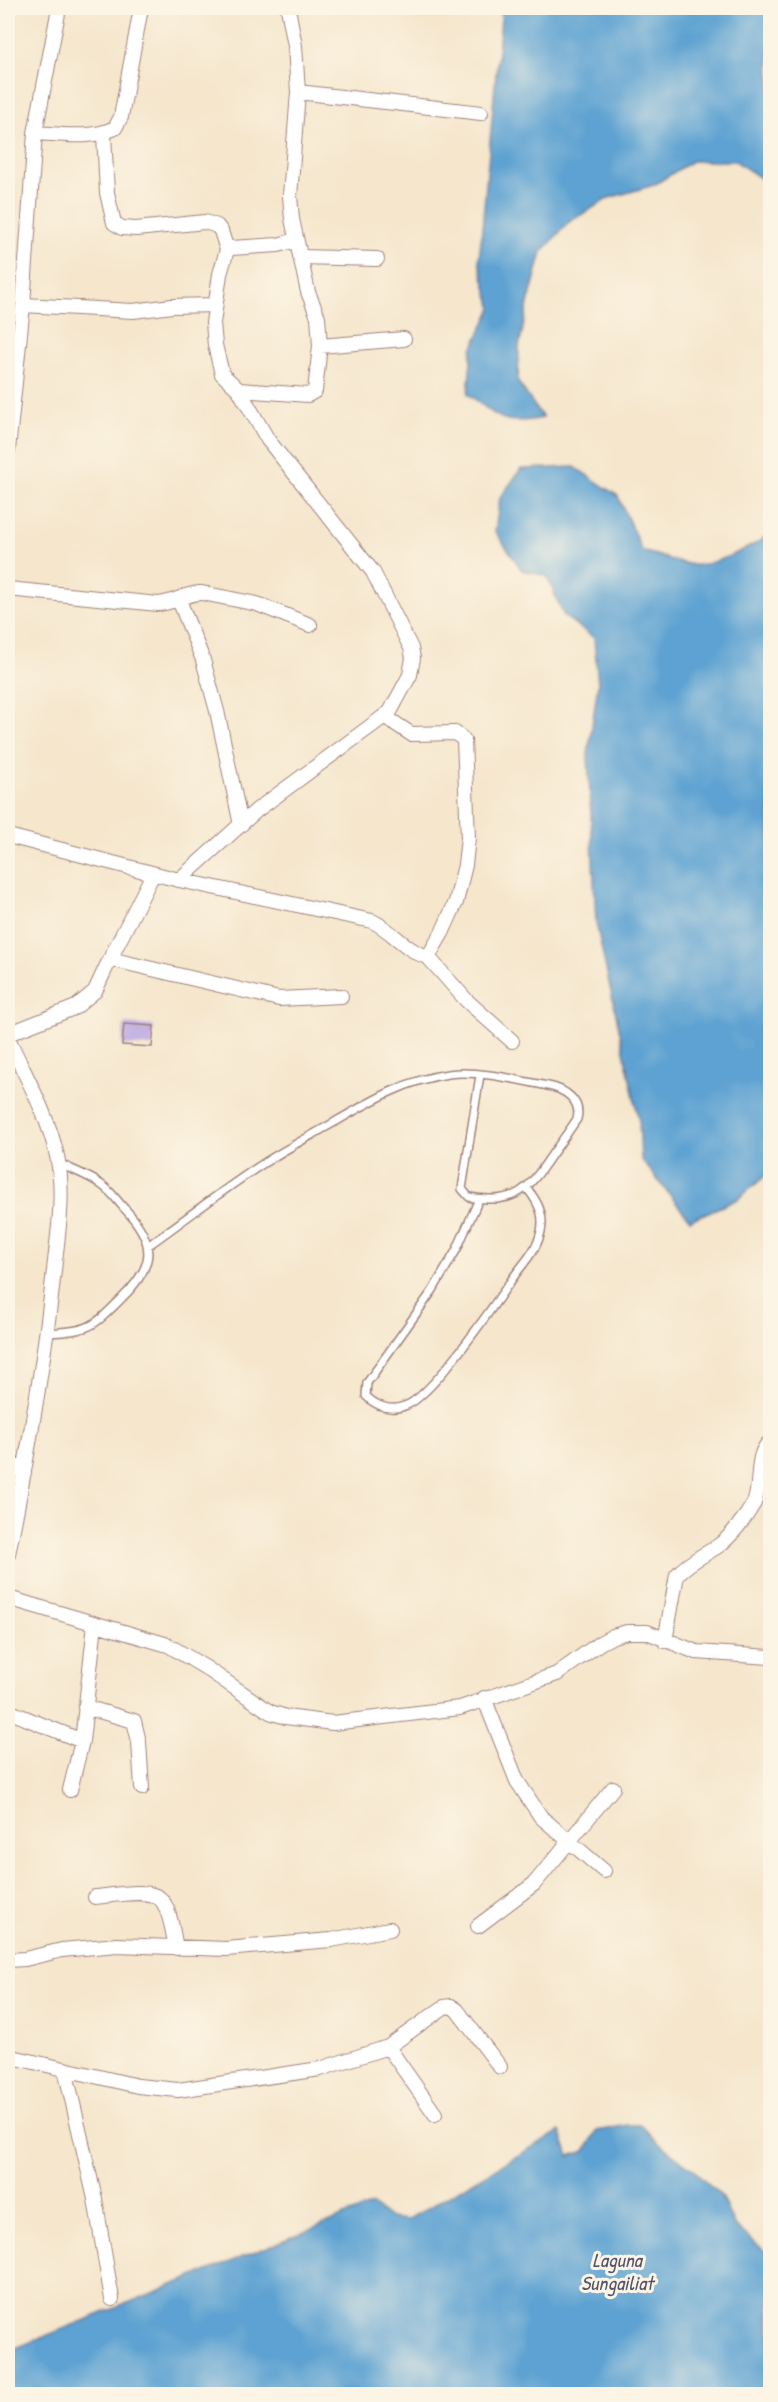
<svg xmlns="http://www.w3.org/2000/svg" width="778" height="2402" viewBox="0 0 778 2402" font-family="'Patrick Hand',sans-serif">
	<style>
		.water { fill: #5da2d2; stroke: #54607e; stroke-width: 1.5 }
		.building { fill: #b19ee1 }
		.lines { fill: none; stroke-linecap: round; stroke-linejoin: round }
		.lane-casing { stroke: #a0827c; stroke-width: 10 }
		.street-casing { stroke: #a0827c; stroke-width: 16 }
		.lane { stroke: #fff; stroke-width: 7 }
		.street { stroke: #fff; stroke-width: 14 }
		.labels { text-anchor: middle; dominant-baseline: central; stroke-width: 6; stroke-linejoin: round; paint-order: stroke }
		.water-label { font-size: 20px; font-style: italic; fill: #52536e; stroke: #fcf5e5 }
	</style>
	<rect width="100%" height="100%" fill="#fcf5e5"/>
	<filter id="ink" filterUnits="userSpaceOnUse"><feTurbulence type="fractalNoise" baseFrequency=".0167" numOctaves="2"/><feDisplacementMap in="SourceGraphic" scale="12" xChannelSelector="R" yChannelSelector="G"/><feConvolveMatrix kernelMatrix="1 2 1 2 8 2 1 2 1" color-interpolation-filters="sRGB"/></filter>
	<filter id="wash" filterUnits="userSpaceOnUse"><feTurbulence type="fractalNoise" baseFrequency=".008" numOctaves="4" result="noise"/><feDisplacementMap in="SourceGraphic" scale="24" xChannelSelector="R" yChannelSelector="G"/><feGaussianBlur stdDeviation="1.35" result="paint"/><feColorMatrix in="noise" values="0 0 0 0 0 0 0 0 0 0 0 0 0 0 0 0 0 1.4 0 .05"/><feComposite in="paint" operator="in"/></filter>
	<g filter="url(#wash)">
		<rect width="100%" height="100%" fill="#f5e6cc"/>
		<path class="water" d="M502,8H770V191L765,181L735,161H692L654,185L609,198L569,222L542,252L528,304L519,347L518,382L543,418C501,426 500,418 468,394L472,349L492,308L479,262Z
			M575,467L618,496L642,551C658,555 676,562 693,565C708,567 761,545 770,532V1172L738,1199L690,1220L641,1159L639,1120L596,923L588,754L598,684L594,638L564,616L547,576L522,570L495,531L500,498L521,469Z
			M628,2125H641L655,2140L695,2171L721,2196L734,2225L770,2255V2393L8,2394V2351L372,2205L390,2218L407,2220L560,2131L569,2156L585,2151L597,2131Z"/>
		<g id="blocks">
			<path class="building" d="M124,1024L154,1026L152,1047L122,1045Z"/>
		</g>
	</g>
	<g filter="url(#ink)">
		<use href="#blocks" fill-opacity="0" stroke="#a0827c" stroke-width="1.5"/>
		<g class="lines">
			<defs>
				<path id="lane" d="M479,1199L457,1249L433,1290L367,1383L366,1396C377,1407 392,1412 407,1405C435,1393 495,1303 515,1275C522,1265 534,1253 538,1241C547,1219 540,1204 526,1187
					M149,1245C190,1216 230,1184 272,1158C293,1145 314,1134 335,1122C371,1101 406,1080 448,1074C480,1070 517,1080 548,1086C564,1089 582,1100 577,1119C569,1131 561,1142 553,1153C528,1190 517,1205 469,1197L462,1189L480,1075
					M47,1333C91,1330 91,1329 122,1298C155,1266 157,1243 125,1209C118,1202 112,1192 103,1186C91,1176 72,1170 58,1163"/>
				<path id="street" d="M298,92L481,113
					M35,133C62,134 90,140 115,128L121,117L141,8
					M104,134L107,193L114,223L122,228L136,229L205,222L217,226L221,231L227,250L220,274L213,323L215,345L222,374L239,390L268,440L373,572L411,648L413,658L410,675L390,712L257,810L179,880
					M227,250L231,248L278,245L296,240
					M300,257L377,259
					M23,305L133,311L172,306L215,305
					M320,346L404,339
					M239,390L308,395L315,391L320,346L318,317L308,292L292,219L290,196L298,92L295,46L288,8
					M8,450L23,305L35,133L59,8
					M8,589L158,604C174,603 188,592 202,593L257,604L310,625
					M179,600L203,660L217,711L241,825
					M8,836L179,880L372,921C392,930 407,952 428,957L442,933L456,902L465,865L468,838L464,740L455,733L411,734L384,716
					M428,957L467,1001L512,1041
					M110,959L153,874
					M8,1034L76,1007L95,991L110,959L279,999L341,996
					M8,1038C26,1077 48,1115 57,1156C65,1192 58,1234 54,1270C44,1366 27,1460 8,1554
					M8,1461L24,1473
					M8,1598L168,1645L206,1668L270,1712L286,1717L333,1723L460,1708L557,1674L600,1643L613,1636L627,1632H647L696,1652L770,1657
					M665,1641L677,1575C688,1562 705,1555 718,1546C731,1537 746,1517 754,1503C762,1486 754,1454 770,1442
					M484,1698L517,1781L541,1817L604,1871
					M85,1707L134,1721L139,1742L142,1788
					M8,1711L82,1741
					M70,1790L82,1741L95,1624
					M95,1897C111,1896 153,1886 163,1902C171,1914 173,1934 176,1948
					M478,1926L534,1884L613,1788
					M8,1960L25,1959L62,1950L117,1945L226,1949L331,1940L390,1929
					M388,2047L435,2114
					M8,2056L138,2086L178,2090L320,2069L388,2047L444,2007L451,2006L457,2010L500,2067
					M65,2069L95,2199L112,2299"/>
			</defs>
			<use href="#lane" class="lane-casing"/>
			<use href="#street" class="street-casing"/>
			<use href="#lane" class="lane"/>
			<use href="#street" class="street"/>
		</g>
	</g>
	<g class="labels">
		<g class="water-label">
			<text x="617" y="2259">Laguna<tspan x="617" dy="23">Sungailiat</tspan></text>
		</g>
	</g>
	<rect width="778" height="2402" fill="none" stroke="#fcf5e5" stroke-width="30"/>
</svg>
